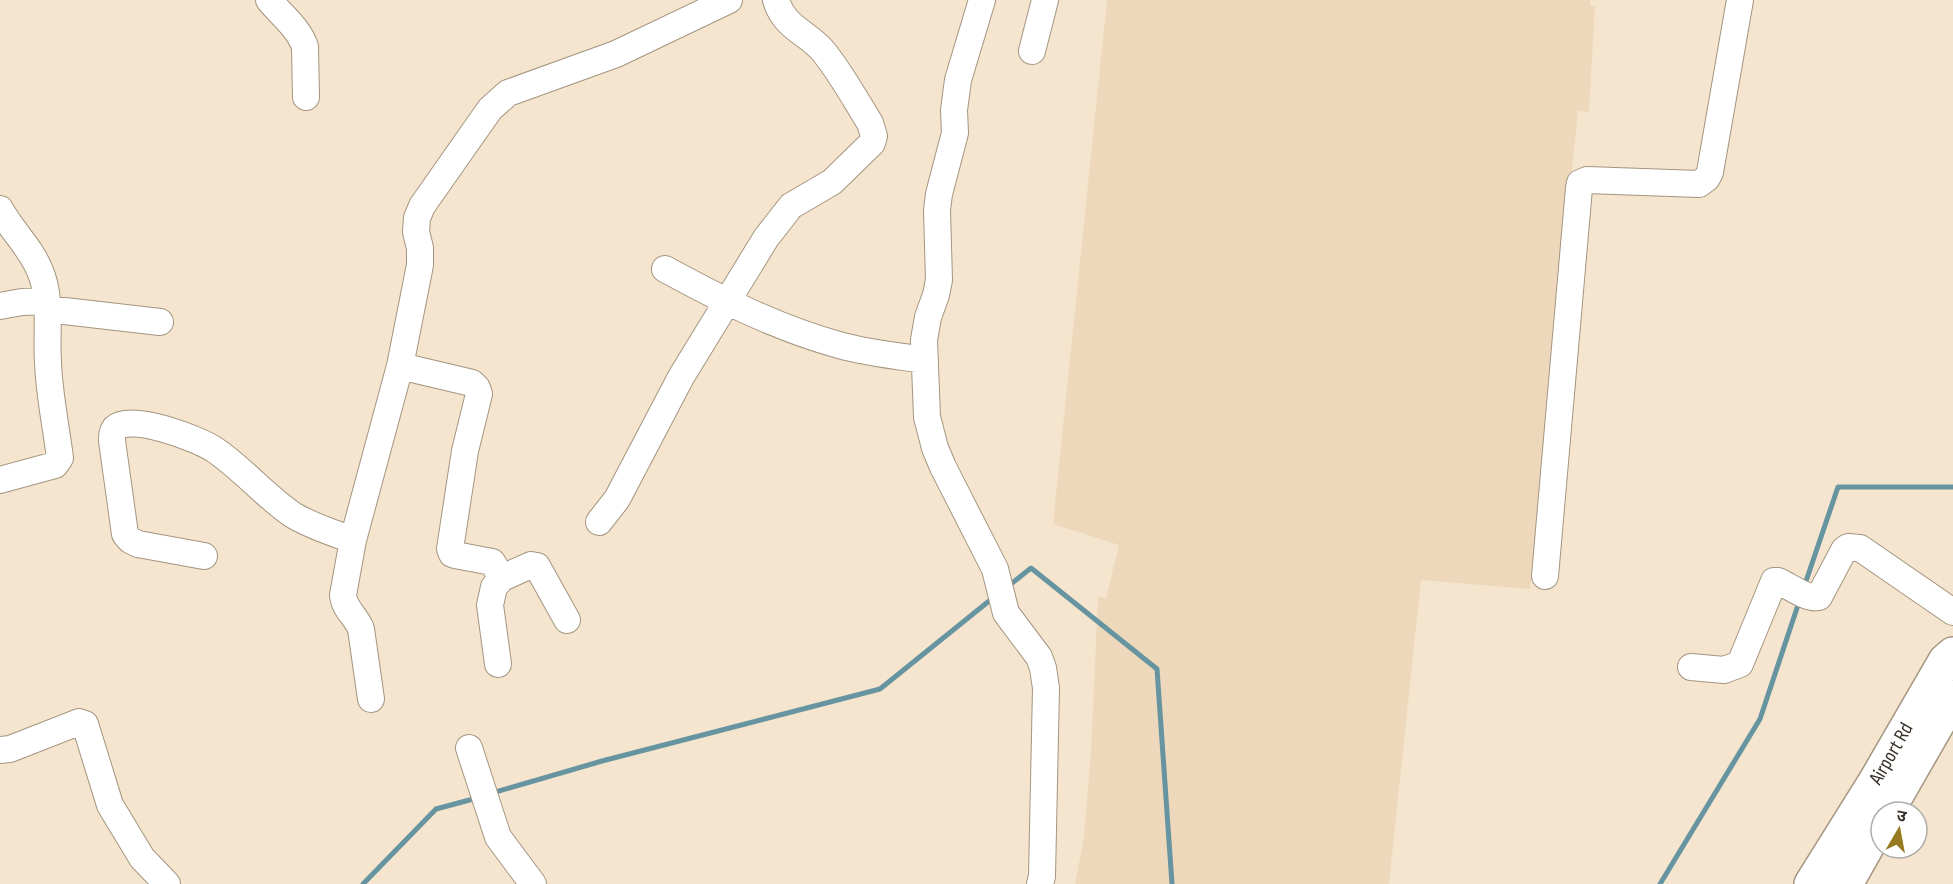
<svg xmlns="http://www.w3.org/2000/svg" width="1953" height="884" viewBox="0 0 1953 884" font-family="'Sofia Sans Condensed','Noto Sans Devanagari',sans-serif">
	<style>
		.built { fill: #edd8bb }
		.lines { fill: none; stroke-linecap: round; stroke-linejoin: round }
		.stream { stroke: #6694a0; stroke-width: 5 }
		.minor-casing { stroke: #a49580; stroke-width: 28 }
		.major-casing { stroke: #a49580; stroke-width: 36 }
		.minor { stroke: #fff; stroke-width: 26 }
		.major { stroke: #fff; stroke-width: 33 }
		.labels { text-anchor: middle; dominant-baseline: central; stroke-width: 6; stroke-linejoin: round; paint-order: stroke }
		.street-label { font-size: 20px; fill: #373128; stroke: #fff }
	</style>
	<rect width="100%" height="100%" fill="#f5e5ce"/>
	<path class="built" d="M1107,0H1590V6H1595L1589,112L1578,111L1530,589L1421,580L1389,884H1075L1084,837L1091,751L1098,597L1106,598L1119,545L1053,524Z"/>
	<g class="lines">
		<path class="stream" d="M1804,587L1838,487H1953
			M1006,588L1031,568L1157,669L1172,884
			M492,793L602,761L880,689L994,597
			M363,884L436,809L477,798
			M1660,884L1760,719L1799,602"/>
		<defs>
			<path id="minor" d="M269,0C281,15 299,28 305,47L306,97
				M982,0L958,80L954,110L955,133L939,194L937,210L939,280L936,295L928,317L924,340L927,417L935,448L943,467L995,569L1006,613L1039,657L1043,668L1046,688L1042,876L1040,884
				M1032,51L1045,0
				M0,209C12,231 31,248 40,271C52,298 46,333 48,362C49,394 56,426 60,458L55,465L0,480
				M665,269C720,299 777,328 839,345C867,353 897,356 925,360
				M0,306L22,302L47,301
				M47,309L160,322
				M400,366L420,265V248L416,232L417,218L422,206L490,109L508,93L616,54L729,0
				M599,522L617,499L681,377L766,238L791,206L832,182L872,143L874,136L870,123C855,99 841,73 823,51C807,32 784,28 776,0
				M204,556L138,544L130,540L125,534L112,441C112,436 112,432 115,428C131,413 199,439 215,450C243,469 265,496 293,515C311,526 333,533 353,540
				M1545,576L1579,188L1580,183L1587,180L1699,184L1707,178L1710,172L1740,0
				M498,664L490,605L494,587L502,578L531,565L537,566L567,620
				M1691,667L1724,670L1740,664L1774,581H1778C1790,586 1807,600 1819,597L1844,550L1848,547L1860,548L1953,612
				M371,699L361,629C356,616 344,609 343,595L353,540L400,366L472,383L477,388L479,394L465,451L450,549L452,554L455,555L492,562L502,578
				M469,748L498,837L533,884
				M0,750L10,749L79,722L85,724L110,805L142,858L167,884"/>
			<g id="major">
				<path d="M1887,812L1953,697"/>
				<path id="s1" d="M1811,884L1876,780L1945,661L1953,654"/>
				<path d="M1846,884L1881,822"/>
			</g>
		</defs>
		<use href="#minor" class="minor-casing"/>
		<use href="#major" class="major-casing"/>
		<use href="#minor" class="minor"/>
		<use href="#major" class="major"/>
	</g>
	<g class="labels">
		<g class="street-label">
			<text stroke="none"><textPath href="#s1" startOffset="153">Airport Rd</textPath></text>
		</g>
	</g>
	<g transform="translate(1899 830) rotate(10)"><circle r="28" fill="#ffffff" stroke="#afada9" stroke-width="1.5"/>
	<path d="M0-4.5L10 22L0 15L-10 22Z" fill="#967b22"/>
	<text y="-9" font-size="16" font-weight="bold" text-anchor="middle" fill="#373128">उ</text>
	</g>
</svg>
